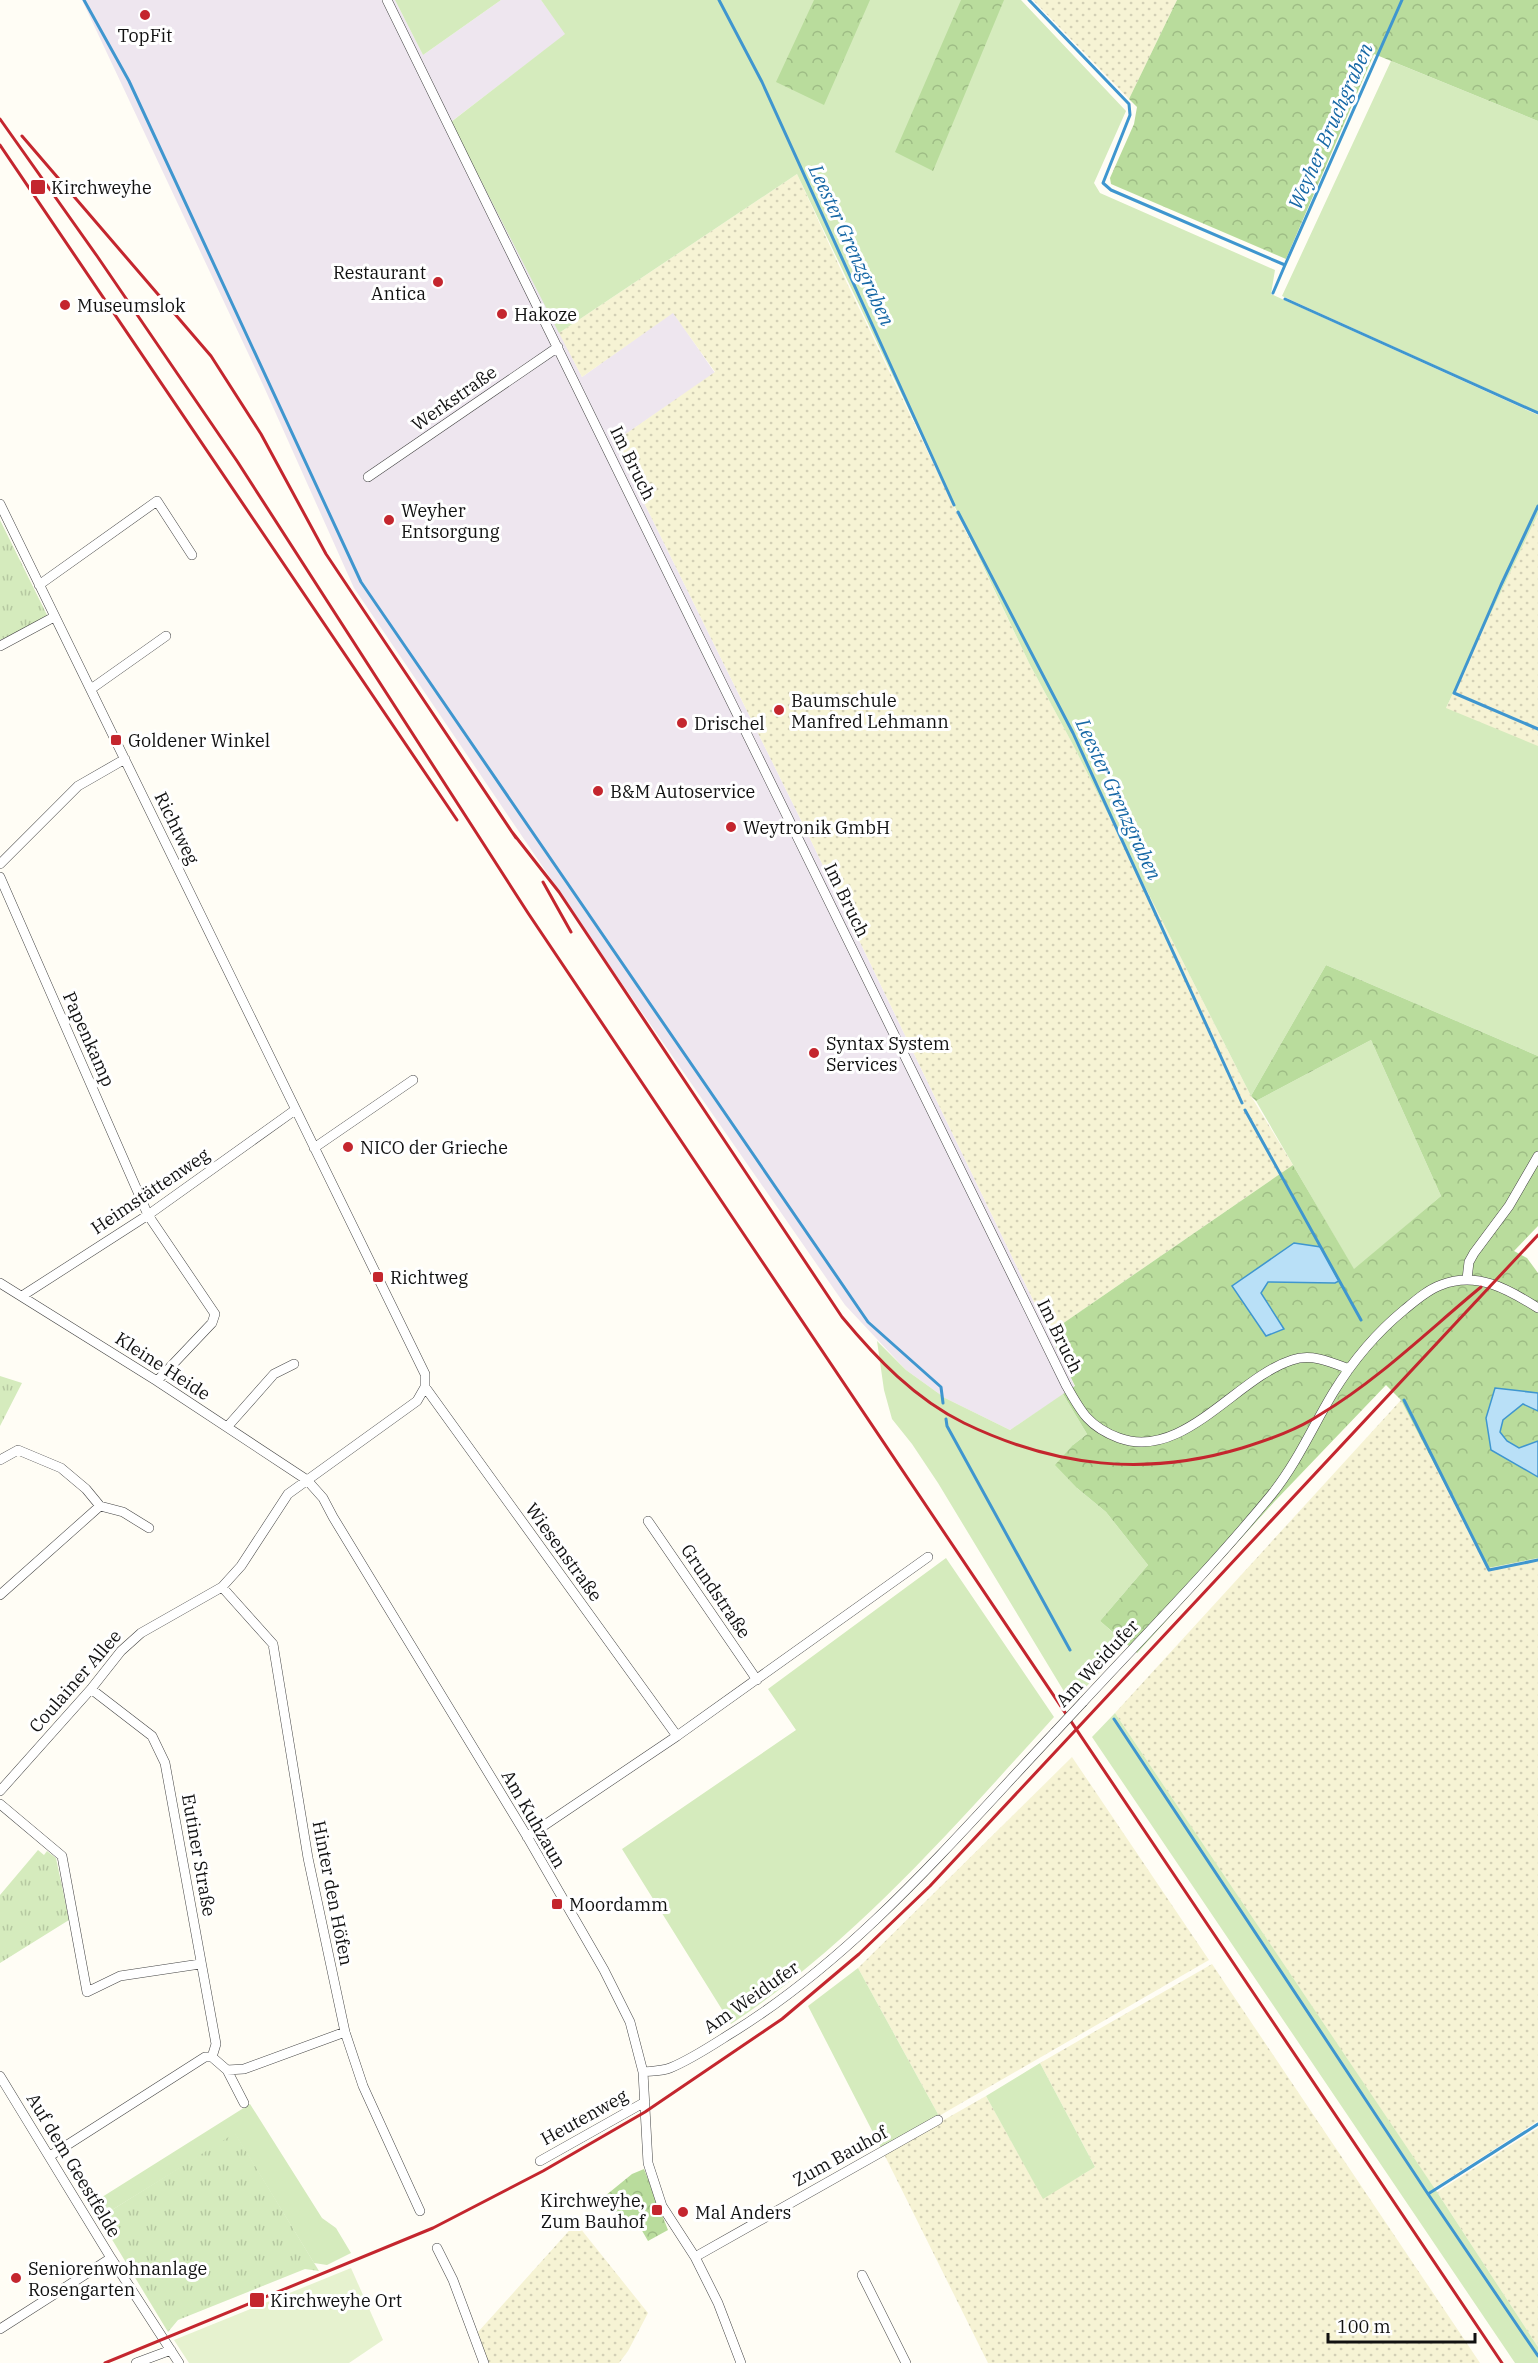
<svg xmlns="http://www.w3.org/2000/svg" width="1538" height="2363" viewBox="0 0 1538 2363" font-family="'IBM Plex Serif',serif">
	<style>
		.industrial { fill: #eee6ef }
		.farmland { fill: url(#farmland-dots) }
		.grass { fill: #d5ebbd }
		.forest { fill: url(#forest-crowns) }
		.park { fill: url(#park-tufts) }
		.pitch { fill: #e6f2cf }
		.water { fill: #b9e0f7; stroke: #3f96cf; stroke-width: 1.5 }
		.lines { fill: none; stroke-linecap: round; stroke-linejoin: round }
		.stream { stroke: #3f96cf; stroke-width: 3 }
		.minor-casing { stroke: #444; stroke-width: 10 }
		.minor { stroke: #fff; stroke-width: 9 }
		.rail { stroke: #c4262e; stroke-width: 3 }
		.minor-bridge-casing { stroke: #444; stroke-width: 10; stroke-linecap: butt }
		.minor-bridge { stroke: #fff; stroke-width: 9 }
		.poi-dot { fill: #c4262e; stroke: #fff; stroke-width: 2 }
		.labels { text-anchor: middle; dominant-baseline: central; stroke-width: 6; stroke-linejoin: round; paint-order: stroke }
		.poi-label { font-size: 18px; fill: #111; stroke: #fff; text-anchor: start }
		.street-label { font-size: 18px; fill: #111; stroke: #fff }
		.water-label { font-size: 20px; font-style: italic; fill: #1768a6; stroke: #fff }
	</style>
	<defs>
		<pattern id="farmland-dots" width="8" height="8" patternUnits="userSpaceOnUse" patternTransform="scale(1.5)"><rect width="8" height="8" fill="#f6f3d4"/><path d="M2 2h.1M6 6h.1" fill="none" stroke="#d2cfb5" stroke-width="1.8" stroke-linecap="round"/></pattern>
		<pattern id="forest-crowns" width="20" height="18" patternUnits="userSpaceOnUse" patternTransform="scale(1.5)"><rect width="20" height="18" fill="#b9dc9c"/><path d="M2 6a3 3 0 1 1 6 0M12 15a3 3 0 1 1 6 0" fill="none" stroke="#9ebc85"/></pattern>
		<pattern id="park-tufts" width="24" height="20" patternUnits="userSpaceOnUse" patternTransform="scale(1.5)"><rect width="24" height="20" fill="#d5ebbd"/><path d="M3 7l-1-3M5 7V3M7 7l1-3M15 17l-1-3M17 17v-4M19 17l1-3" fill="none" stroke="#b6c8a1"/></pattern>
	</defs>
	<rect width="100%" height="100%" fill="#fffdf5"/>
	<path class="industrial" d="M82,0H395L423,55L501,0H541L566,34L452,121L582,377L673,312L715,373L614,442L800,818L1075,1387L1010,1430L945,1398L906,1370L845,1305L614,972L354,588L264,387Z"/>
	<path class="farmland" d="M1033,0H1177L1129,99Z
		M797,174L846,281L1029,663L1072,743L1251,1096L1293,1165L1049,1333L800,818L614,442L715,372L673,313L582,377L559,333Z
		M1538,514V1056L1446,708Z
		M1401,1400L1488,1568L1538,1558V2121L1434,2188L1115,1713Z
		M1072,1757L1209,1960L939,2116L858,1968Z
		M1212,1964L1468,2345L1480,2363H988L884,2154L986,2096L1043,2198L1095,2167L1040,2063Z
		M1538,2128V2347L1437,2192Z
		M576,2223L648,2313L628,2351L619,2363H488L478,2332Z"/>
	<path class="grass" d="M395,0H501L423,55Z
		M541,0H1021L1126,111L1094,183L1100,193L1275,270L1271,294L1538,415V514L1446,708L1538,746V1056L1326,965L1251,1096L1072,743L1029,663L797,174L559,333L451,122L565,34Z
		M1391,61L1538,121V412L1282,296Z
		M1371,1040L1441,1196L1354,1270L1256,1101Z
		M877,1341L906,1370L945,1398L1010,1430L1063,1394L1087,1434L1073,1445L1077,1488L1106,1512L1148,1565L1100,1621L1126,1644L1071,1703L938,1483L912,1444L892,1419L884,1390Z
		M946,1558L1054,1717C957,1824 853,1944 731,2024L622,1849L796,1730L768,1689Z
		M1115,1713L1437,2192L1538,2347V2363H1515L1092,1737Z
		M858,1968L939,2116L881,2148L808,2006Z
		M1040,2063L1095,2167L1043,2199L986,2096Z
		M250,2104L322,2218L336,2228L351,2253L327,2265L314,2263L235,2134L99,2218L91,2204Z"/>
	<path class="forest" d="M814,0H870L824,105L776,82Z
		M961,0H1004L933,171L895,152Z
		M1177,0H1538V121L1374,54L1286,259L1111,184L1110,178L1134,124L1137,107L1129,99Z
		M1326,965L1538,1056V1226L1514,1251L1527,1258L1538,1273V1558L1488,1568L1401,1400L1386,1385L1274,1502L1137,1653L1100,1621L1148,1565L1106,1512L1077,1488L1055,1465L1073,1445L1087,1434L1063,1394L1075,1386L1049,1333L1293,1165L1354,1269L1441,1196L1371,1040L1256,1101L1251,1096Z
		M644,2169L668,2230L648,2241L633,2215L620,2221L605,2196L632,2174Z"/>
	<path class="park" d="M0,520L48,617L0,640Z
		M0,1376L22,1383L0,1426Z
		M38,1850L44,1855L47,1851L56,1858L69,1920L0,1963V1895Z
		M235,2133L319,2271L305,2269L178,2320L168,2332L99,2218Z"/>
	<path class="pitch" d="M351,2268L383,2340L349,2363H189L174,2340Z"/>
	<path class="water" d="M1294,1243L1321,1247L1339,1281L1335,1283L1268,1282L1261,1293L1284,1329L1266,1336L1232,1286Z
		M1495,1388L1538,1393V1411L1523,1404L1503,1420L1500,1432L1507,1441L1519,1448L1538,1441V1477L1491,1450L1486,1418Z"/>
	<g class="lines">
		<path class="stream" d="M84,0L129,81L361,582L868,1322L941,1387L943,1403
			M719,0L762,82L954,505
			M1029,0L1129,104L1130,115L1103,183L1111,190L1285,265L1273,293
			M1285,265L1402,0
			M1285,299L1538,413
			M1538,506L1501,585L1454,693L1538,729
			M958,512L1073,733L1242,1103
			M1245,1110L1361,1320
			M1404,1400L1489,1570L1538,1560
			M946,1419L947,1426L1070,1650
			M1114,1719L1428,2194L1538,2356
			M1428,2194L1538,2124"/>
		<defs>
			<path id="minor" d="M387,0L1066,1385C1081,1412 1089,1427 1119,1438C1183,1461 1236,1378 1292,1360C1311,1353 1331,1362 1349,1369
				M368,477L558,347
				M0,504L425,1374V1387L417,1401L288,1494L241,1566L222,1587L141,1633L121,1651L91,1689L0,1791
				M39,585L157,501L192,555
				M0,646L54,617
				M91,689L166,636
				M0,864L78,786L125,759
				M0,877L148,1215L215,1314L212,1323L157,1381
				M314,1148L413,1080
				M1467,1279L1469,1262L1474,1253L1509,1206L1538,1156
				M0,1283L157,1381L307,1480L323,1498L333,1517L528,1838L604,1970L630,2022L643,2072L648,2163L662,2206L695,2257L718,2303L741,2363
				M22,1296L148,1215L295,1110
				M425,1387L677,1736
				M228,1426L274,1374L294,1364
				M0,1460L18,1450L61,1468L86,1489L100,1506L123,1512L149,1528
				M648,1521L757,1680
				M222,1587L273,1644L308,1858L345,2032L363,2086L420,2211
				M0,1595L100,1506
				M91,1689L152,1736L165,1763L216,2044L212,2057L227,2070L244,2103
				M1083,1702C1146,1634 1213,1566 1272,1494C1297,1463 1313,1426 1333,1393C1352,1362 1376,1333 1404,1310C1415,1301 1427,1290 1441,1285C1477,1271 1508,1289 1538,1308
				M0,1804L62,1856L87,1992L120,1976L200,1964
				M527,1837L677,1736L928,1557
				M227,2070L244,2069L345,2032
				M643,2072C652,2071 662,2071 670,2068C690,2060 711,2046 730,2034C856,1957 954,1839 1055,1732
				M0,2076L111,2258L179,2363
				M50,2156L205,2057H212
				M540,2161L645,2102
				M437,2248L453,2280L484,2363
				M695,2257L938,2120
				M862,2275L906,2363
				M0,2329L111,2258
				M136,2363L171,2350"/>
		</defs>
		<use href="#minor" class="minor-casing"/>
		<use href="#minor" class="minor"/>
		<path class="rail" d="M0,119L97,256L237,461L528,913L1502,2363
			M22,136L211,356L261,434L326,554L516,838
			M0,145L457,820
			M512,832L559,892L842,1317C876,1358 915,1399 964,1423C1055,1467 1145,1477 1242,1448C1270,1439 1297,1430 1321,1414C1378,1380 1430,1329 1481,1287
			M543,882L571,932
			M105,2363L433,2228L543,2171L645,2112L782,2019L859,1954L930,1886L1538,1235"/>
		<defs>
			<path id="minor-bridge" d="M1055,1732L1083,1702"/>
		</defs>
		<use href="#minor-bridge" class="minor-bridge-casing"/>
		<use href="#minor-bridge" class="minor-bridge"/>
	</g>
	<g class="poi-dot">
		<circle cx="145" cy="15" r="6"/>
		<rect x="30" y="179" width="16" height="16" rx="3"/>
		<circle cx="438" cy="282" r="6"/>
		<circle cx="65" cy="305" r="6"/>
		<circle cx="502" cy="314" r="6"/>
		<circle cx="389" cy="520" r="6"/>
		<circle cx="779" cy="710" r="6"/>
		<circle cx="682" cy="723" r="6"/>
		<rect x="110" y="734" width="12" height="12" rx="3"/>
		<circle cx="598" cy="791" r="6"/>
		<circle cx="731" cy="827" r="6"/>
		<circle cx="814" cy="1053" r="6"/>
		<circle cx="348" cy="1147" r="6"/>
		<rect x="372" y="1271" width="12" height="12" rx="3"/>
		<rect x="551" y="1898" width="12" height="12" rx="3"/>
		<rect x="651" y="2204" width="12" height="12" rx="3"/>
		<circle cx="683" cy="2212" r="6"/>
		<circle cx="16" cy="2278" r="6"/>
		<rect x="249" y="2292" width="16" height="16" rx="3"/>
	</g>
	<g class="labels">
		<g class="poi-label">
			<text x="145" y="35" text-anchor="middle">TopFit</text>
			<text x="51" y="187">Kirchweyhe</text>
			<text x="426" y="272" text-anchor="end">Restaurant<tspan x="426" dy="21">Antica</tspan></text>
			<text x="77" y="305">Museumslok</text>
			<text x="514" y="314">Hakoze</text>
			<text x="401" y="510">Weyher<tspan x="401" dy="21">Entsorgung</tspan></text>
			<text x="791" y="700">Baumschule<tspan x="791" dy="21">Manfred Lehmann</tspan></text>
			<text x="694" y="723">Drischel</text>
			<text x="128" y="740">Goldener Winkel</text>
			<text x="610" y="791">B&amp;M Autoservice</text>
			<text x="743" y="827">Weytronik GmbH</text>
			<text x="826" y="1043">Syntax System<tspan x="826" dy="21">Services</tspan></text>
			<text x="360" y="1147">NICO der Grieche</text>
			<text x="390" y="1277">Richtweg</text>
			<text x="569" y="1904">Moordamm</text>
			<text x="645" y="2200" text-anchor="end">Kirchweyhe,<tspan x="645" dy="21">Zum Bauhof</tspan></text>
			<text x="695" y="2212">Mal Anders</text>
			<text x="28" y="2268">Seniorenwohnanlage<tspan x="28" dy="21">Rosengarten</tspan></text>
			<text x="270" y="2300">Kirchweyhe Ort</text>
		</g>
		<g class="street-label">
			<text transform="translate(454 398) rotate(-35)">Werkstraße</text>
			<text transform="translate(633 463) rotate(64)">Im Bruch</text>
			<text transform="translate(177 828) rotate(64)">Richtweg</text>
			<text transform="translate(847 900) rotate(64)">Im Bruch</text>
			<text transform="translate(89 1039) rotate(66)">Papenkamp</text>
			<text transform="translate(150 1191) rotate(-34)">Heimstättenweg</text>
			<text transform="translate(1060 1336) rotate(64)">Im Bruch</text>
			<text transform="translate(163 1366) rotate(33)">Kleine Heide</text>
			<text transform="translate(564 1552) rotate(54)">Wiesenstraße</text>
			<text transform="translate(716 1591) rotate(56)">Grundstraße</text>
			<text transform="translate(1097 1663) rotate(-47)">Am Weidufer</text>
			<text transform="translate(75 1681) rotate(-49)">Coulainer Allee</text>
			<text transform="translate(534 1819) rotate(60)">Am Kuhzaun</text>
			<text transform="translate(199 1855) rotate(80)">Eutiner Straße</text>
			<text transform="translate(333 1893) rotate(79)">Hinter den Höfen</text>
			<text transform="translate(751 1997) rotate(-35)">Am Weidufer</text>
			<text transform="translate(584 2117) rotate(-29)">Heutenweg</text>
			<text transform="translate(840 2156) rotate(-29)">Zum Bauhof</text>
			<text transform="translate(74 2165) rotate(59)">Auf dem Geestfelde</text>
		</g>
		<g class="water-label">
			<text transform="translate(1330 126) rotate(-66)">Weyher Bruchgraben</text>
			<text transform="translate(852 245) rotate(65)">Leester Grenzgraben</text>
			<text transform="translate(1119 799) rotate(65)">Leester Grenzgraben</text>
		</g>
	</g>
	<path d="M1328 2333v9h147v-9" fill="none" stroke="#111111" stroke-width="3"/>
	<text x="1337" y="2333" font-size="18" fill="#111111" stroke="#ffffff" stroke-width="4.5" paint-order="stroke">100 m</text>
</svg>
